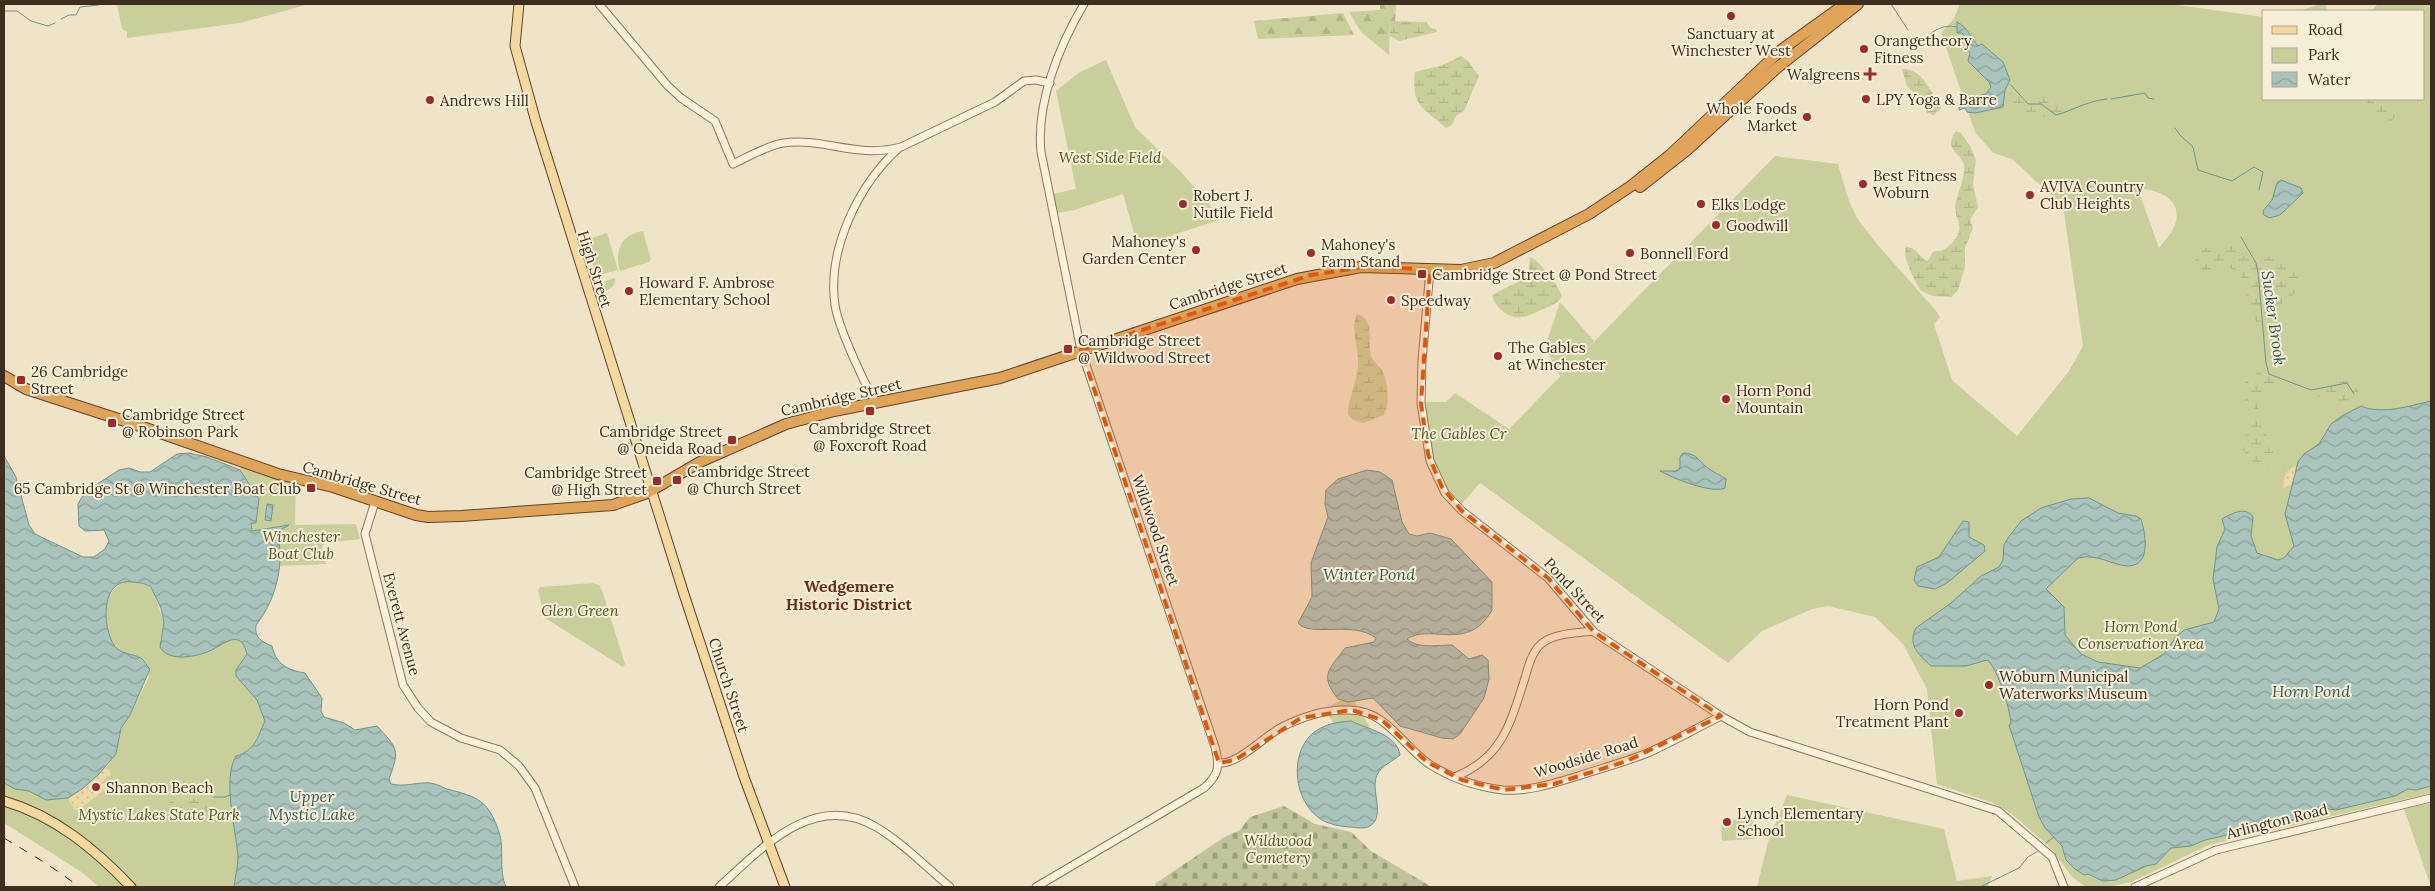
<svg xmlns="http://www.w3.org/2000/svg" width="2435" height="891" viewBox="0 0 2435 891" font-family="Lora,serif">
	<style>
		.green { fill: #c9cf9b; fill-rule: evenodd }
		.forest { fill: url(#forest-firs) }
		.wetland { fill: url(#wetland-marsh) }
		.sand { fill: url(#sand-dots) }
		.cemetery { fill: url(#cemetery-stones) }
		.water { fill: url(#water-waves); stroke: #6f938a }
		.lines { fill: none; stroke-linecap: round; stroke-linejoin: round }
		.stream { stroke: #6f938a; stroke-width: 1 }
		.minor-casing { stroke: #8d765c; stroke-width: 9 }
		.major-casing { stroke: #5b4430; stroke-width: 11 }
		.highway-casing { stroke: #5b4430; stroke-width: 12 }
		.minor { stroke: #faf1dc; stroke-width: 7 }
		.major { stroke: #f3d9a0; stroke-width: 9 }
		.highway { stroke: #e0a458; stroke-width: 10 }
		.rail { stroke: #3d2e20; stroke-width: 1; stroke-dasharray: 9 9; stroke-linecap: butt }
		.marked { fill: #df570d; fill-opacity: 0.2; stroke: #df570d; stroke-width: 4; stroke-dasharray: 10 6; stroke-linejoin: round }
		.poi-dot { fill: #9e2a2b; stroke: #f7eed8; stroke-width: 2 }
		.labels { text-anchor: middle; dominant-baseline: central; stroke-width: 4; stroke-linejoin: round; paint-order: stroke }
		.poi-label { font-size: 15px; fill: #3d2e20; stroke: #f7eed8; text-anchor: start }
		.park-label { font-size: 15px; font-style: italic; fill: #4d5a26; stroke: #f7eed8 }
		.street-label { font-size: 15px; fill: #3d2e20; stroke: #f7eed8 }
		.water-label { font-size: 16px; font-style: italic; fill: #2f5d5a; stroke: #f7eed8 }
		.neighbourhood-label { font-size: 16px; font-weight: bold; fill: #6b2e1e; stroke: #f7eed8 }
	</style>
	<defs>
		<pattern id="forest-firs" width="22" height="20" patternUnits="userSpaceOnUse" patternTransform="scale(1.25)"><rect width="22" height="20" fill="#c9cf9b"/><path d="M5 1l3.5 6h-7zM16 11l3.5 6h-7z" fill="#aeb285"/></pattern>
		<pattern id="wetland-marsh" width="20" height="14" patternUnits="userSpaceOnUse" patternTransform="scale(1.25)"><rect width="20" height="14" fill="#c9cf9b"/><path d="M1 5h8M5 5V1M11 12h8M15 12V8" fill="none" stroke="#aeb285"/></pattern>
		<pattern id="sand-dots" width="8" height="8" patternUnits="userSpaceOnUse" patternTransform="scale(1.25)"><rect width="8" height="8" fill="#ecd9a5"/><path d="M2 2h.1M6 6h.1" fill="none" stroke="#cbbb8e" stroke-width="1.8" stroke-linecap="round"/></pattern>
		<pattern id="cemetery-stones" width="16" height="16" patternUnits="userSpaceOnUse" patternTransform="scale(1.25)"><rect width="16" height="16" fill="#bfc49a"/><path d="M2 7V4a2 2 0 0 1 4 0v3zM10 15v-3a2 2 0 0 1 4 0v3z" fill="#9ca07d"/></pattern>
		<pattern id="water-waves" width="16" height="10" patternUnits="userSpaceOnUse" patternTransform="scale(1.25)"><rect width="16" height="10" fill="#a9c4bc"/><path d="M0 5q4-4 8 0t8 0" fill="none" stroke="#8ba098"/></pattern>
	</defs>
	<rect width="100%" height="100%" fill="#f0e4c8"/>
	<path class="green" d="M117,4H306V5L240,23L127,38V32L122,29Z
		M1960,4H2170L2264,17V99H2424V11H2371L2378,4H2431V793L2209,845L2131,882L2109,887H2086L2072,877L2052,849L2012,814L1993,803L1937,784L1927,689L1903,644L1875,617L1828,606L1812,609L1762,631L1728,663L1480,483L1461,505C1432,478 1429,440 1425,402H1446L1455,393L1509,429L1775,156L1838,164L1849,201L1857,218L1877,244L1937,312L1940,317L1934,324L1952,380L2017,436L2069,371L2083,346L2063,206L2012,159L1993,153L1975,132L1941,33L1953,20ZM2144,189C2160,191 2181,200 2176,221C2175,230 2164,241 2159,248L2140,195Z
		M2321,4H2325L2328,11H2298Z
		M1106,60L1135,127L1182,173L1222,219L1145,244L1136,240L1123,194L1074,210L1057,213L1053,194L1076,189L1056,91L1080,72Z
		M643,231L651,260L649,262L620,271C614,251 621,234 643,231Z
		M607,233L618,270L596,276L586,240Z
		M615,278C617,285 610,289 604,292L602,282Z
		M1560,302L1594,341L1560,376L1545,347Z
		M241,466L296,485L295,525L356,524L360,539L325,543L322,547L326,564L279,566L280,546L277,532L288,525L252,531L251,523H256L258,496L240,470Z
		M129,581L148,585L153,590L164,622L160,641L209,651C224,643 240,628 247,654L236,676L257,700L265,721C258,737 257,750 237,755C221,786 236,824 238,856C238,866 235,877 234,887H99L83,873L4,823V783L15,789L29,791L46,800L68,798L108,765L116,754L121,728L130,715L149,677L145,662C135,655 122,656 115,645C100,624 102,587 129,581Z
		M592,583L599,585L602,590L625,664L623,667L545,618L538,591L540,587Z
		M1342,700L1354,701L1370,727L1361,733L1334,724L1328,715L1317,712Z
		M1787,795L1944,829L1957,881L1992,876L1988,887H1757L1768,842Z
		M2431,803V887L2404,809Z
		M1753,819L1754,839L1722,841L1721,820Z"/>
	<path class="forest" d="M1380,4H1396L1395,22L1390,21V23L1389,55L1361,32L1349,12L1380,10Z
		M1343,13L1354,35L1258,39L1254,21Z"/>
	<path class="wetland" d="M1390,21L1426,22L1431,28L1436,29L1437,32L1399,41L1390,36Z
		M1461,56L1467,60L1479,76L1464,111L1456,116L1452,125L1446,128C1423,107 1411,107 1415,72L1443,65Z
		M1902,69C1923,68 1931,93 1941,108L1934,115L1927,113L1921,101L1907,86Z
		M2013,87C2034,108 2052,87 2071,113L2065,118L2054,120C2040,110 2013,127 2011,102C2010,95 2009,92 2013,87Z
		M2364,99H2386L2395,114L2392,122L2385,123Z
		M1956,131L1961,133L1970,146L1976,160L1973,184L1978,207L1970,220L1973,228L1965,248V267L1958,290L1952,297L1933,296L1921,291C1915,281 1902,258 1906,247C1918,247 1918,258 1928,261L1932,253C1936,250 1939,252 1943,250C1948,248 1954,241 1957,236C1964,225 1952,214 1956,202C1958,194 1966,173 1964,165C1959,150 1943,151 1956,131Z
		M2217,243L2243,245L2259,255L2289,262L2292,268L2301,270L2300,286L2297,291L2279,306L2269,318L2257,323L2251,314L2240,274L2224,264L2211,273L2200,275L2193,269C2194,254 2203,248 2217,243Z
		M1530,257C1538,258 1560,288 1562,296C1559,303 1550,306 1543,309C1527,317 1515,323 1500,309C1496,305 1494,301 1492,296C1502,287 1524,284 1529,270C1530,266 1529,261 1530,257Z
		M1357,314C1376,319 1367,343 1371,356C1374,363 1380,366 1383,372C1388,383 1390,405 1384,415L1364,423L1353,420L1348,414C1348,397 1358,381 1358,364C1359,347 1350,330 1357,314Z
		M2262,366L2275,372L2277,378C2273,386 2264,393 2261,399C2259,404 2262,406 2257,410L2245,405V380L2257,373Z
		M2348,380L2359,392L2357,399C2342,402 2322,402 2310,392L2325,384Z
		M2255,418L2258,419L2266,435L2271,439L2274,458L2266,469L2254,463L2243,450C2245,438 2243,425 2255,418Z
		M208,793H212L216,801L204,819L198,818L193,812L187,814L177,823L176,817L173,814H165L160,812L161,806L176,799L181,794L196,797Z"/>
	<path class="sand" d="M2296,466L2295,482L2283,489C2283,478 2285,469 2296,466Z
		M108,765L111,775L103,780L108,783L107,788L81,808L75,810L70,803L68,798L77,792Z"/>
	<path class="cemetery" d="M1284,806L1315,824L1351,832L1371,851L1432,887H1154L1156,883L1223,838L1240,830L1250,817Z"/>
	<path class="water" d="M1957,22C1968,28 1970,36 1978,46L1982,44L2003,62L2010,80L2005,90L2003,107L1975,113L1967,112L1965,108L1959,110L1960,100L1986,94L1991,87L1989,82L1968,61L1970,53L1965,44L1966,38L1962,33H1957Z
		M2281,180L2301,188L2303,193L2280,215L2269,218L2264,215L2263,211L2272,200L2277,183Z
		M2431,401V786L2416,790L2408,789L2395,796L2336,810L2328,809L2321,814L2205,840L2191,846L2171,848L2156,864L2146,866L2116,880L2103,881L2088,874L2084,875L2075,869L2066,860L2062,846L2045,828L2039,817L2009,725L2011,724C2011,712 1997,666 1987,660L1966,666H1931C1919,655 1907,645 1916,628L1951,603L1981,576L1999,567L2003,560L2004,545L2008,538L2021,521L2041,508L2071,499L2089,498L2118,513L2136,516L2141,519C2145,532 2152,565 2129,566C2112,566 2099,553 2078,558L2046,589L2064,607L2065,635L2081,654L2098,662L2140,668L2164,654L2176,637L2184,630L2214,622L2219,609L2213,579L2217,547L2225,529L2222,519C2232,513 2246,506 2253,517L2251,536L2257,553L2278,560L2284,558L2294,546L2285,514L2298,462L2304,454L2319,444L2331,424L2342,416L2361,406C2381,415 2409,406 2431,401Z
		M189,453L207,457L240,470L259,499L256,523H251L252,531L289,525L277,532C277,538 280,544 280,551C281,578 272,605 256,625C254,638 262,642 272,646C276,664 287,670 305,673L322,698L321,711L324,717L344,723L355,730L377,726C398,749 400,749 389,779L391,784C404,787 413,783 425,783C433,782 440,786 447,789C478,797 488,800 499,832C505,850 498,870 506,887H234C235,877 238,867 238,856C236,830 222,779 236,756C256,750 257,738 265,721L257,700L236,676V670L247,654C240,626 223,646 207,652C194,657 168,662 160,647L164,622L161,608L151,587C145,583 140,583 133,582C100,577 102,627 114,645C121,655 131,653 141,658C145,661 146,666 150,669L130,715L121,728L116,754L98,775L82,789L68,798L46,800L29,791L15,789L4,783V456L16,477L29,525L35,534L83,557H94L105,549L109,541L104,530L85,531L79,526L78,504L85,492L119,470L129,468L140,472H150L177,454Z
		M1683,453C1697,453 1698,461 1708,468C1713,472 1720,475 1726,479L1725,488C1711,494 1673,478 1660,471H1676L1680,468V457Z
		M1367,470L1380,472L1392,480L1402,522L1409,534L1417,536L1430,533L1451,539L1492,582V610C1468,653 1431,623 1407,639C1418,649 1438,645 1452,645L1469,659L1482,655L1488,660L1489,679L1484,698L1460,734L1453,739L1442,738L1400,726L1373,698L1348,702L1338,699C1319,675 1329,670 1345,648L1374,642L1376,638C1352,620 1311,638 1298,623L1312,597L1311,563L1328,517L1325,504L1326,490L1338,479Z
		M267,504L273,505L271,521L265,520Z
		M1963,521L1969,522V537L1984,545L1985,551L1947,583L1935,589L1918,586L1914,580L1917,567L1939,557Z
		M1351,721C1367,729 1397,734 1400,755C1392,762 1382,765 1377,775C1370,790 1386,816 1370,826C1365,829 1358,828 1352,827C1342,827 1327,824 1319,818C1294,800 1289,755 1312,734C1323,724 1338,722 1351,721Z"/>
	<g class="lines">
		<path class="stream" d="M1891,4L1908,30
			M4,11H17L31,21L48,26L55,23
			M61,19L69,15H76L80,7L99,5
			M1913,38L1918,43C1930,34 1941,23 1956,27
			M2011,85L2028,104H2041L2056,115C2074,110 2087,101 2107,99
			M2111,99L2145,93L2148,98L2154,99
			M2175,128L2180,135L2193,147L2198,170L2232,181L2254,167L2263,172L2259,190
			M2241,237L2256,263L2258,272L2266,363L2269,374L2311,390L2347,383L2354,394
			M214,797H225L230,795
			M2046,843L2054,837
			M1980,887L2019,868L2028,857L2038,851"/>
		<defs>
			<path id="minor" d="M599,4L667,85L681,98L715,121L733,164C748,157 766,146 783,143C823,137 857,159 901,147L995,102L1024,81L1036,80L1050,83
				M1430,270L1422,360L1421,403L1430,461L1445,493L1462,511L1548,578L1594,632L1721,716L1750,732L1998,811L2052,857L2064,887
				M877,403C867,391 861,373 854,359C847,342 838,324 835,305C827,250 858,185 899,148
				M375,502L365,534L403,685L418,708L431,722L461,738L500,750L519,766L535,788L575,887
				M1219,763C1237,765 1264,737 1280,728C1301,717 1326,709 1349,710C1386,710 1402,745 1429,764C1451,778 1477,787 1503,790C1528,792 1555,783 1578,776C1602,768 1626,762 1650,752C1674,741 1697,728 1721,716
				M1455,777C1503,757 1510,724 1525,678C1528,667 1532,652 1541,644C1554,633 1577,633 1593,631
				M719,887C761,849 814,790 876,827C902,842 927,868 950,887
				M1036,887L1204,788C1219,775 1220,766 1215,747L1081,350L1041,152C1036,103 1059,46 1084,4
				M2135,887L2216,850L2431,798"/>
			<path id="major" d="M519,4L515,46L536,122L683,591L744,777L785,887
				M4,801C55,816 95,849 131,887"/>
			<path id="highway" d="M1640,187L1687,150L1778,67L1858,4
				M4,376L26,389L140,426L278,474L333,487L416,515L428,517L461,516L613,505L647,493L700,462L786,424L834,411L1000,378L1297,279L1361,267L1461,270L1494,263L1589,214L1631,186L1670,155L1781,50L1845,4"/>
		</defs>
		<use href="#minor" class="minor-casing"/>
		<use href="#major" class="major-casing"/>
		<use href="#highway" class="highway-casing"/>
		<use href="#minor" class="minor"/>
		<use href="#major" class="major"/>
		<use href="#highway" class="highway"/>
		<path class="rail" d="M4,838L47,864L80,887"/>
	</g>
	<path class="marked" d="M1370,266L1430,270L1421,403L1428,454L1442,487L1462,511L1548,578L1594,632L1721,716L1627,761L1554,784L1504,790L1462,780L1427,762L1382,720L1352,710L1301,718L1235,760L1219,763L1081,350L1311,275Z"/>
	<g class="poi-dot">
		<circle cx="1731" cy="16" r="5"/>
		<circle cx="1864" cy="49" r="5"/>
		<path d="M1867.5 66.5h5v5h5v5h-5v5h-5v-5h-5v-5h5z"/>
		<circle cx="1866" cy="99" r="5"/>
		<circle cx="430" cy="100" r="5"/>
		<circle cx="1807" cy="117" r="5"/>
		<circle cx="1863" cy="184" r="5"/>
		<circle cx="2030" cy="195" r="5"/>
		<circle cx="1183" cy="204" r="5"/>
		<circle cx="1701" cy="204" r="5"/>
		<circle cx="1716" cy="225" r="5"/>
		<circle cx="1196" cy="250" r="5"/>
		<circle cx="1311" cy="253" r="5"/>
		<circle cx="1630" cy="253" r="5"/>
		<rect x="1417" y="269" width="10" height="10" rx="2.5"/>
		<circle cx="629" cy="291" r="5"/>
		<circle cx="1391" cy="300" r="5"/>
		<rect x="1063" y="344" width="10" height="10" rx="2.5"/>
		<circle cx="1498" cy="356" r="5"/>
		<rect x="16" y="375" width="10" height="10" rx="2.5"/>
		<circle cx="1726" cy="399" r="5"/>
		<rect x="865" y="406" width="10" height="10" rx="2.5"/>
		<rect x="107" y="418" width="10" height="10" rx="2.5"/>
		<rect x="727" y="435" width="10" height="10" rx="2.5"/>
		<rect x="672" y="475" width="10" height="10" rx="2.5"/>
		<rect x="652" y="476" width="10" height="10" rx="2.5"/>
		<rect x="306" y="483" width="10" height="10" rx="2.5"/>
		<circle cx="1989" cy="685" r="5"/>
		<circle cx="1959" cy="713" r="5"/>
		<circle cx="96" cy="787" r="5"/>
		<circle cx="1727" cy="822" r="5"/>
	</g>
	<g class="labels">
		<g class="poi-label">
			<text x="1731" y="33" text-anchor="middle">Sanctuary at<tspan x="1731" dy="17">Winchester West</tspan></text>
			<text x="1874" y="40">Orangetheory<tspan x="1874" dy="17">Fitness</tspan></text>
			<text x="1860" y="74" text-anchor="end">Walgreens</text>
			<text x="1876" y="99">LPY Yoga &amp; Barre</text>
			<text x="440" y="100">Andrews Hill</text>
			<text x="1797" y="108" text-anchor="end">Whole Foods<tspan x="1797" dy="17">Market</tspan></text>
			<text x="1873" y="175">Best Fitness<tspan x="1873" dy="17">Woburn</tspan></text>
			<text x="2040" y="186">AVIVA Country<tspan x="2040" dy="17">Club Heights</tspan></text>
			<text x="1193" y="195">Robert J.<tspan x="1193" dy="17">Nutile Field</tspan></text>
			<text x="1711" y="204">Elks Lodge</text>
			<text x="1726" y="225">Goodwill</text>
			<text x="1186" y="241" text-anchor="end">Mahoney's<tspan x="1186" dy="17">Garden Center</tspan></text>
			<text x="1321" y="244">Mahoney's<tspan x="1321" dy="17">Farm Stand</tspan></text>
			<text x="1640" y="253">Bonnell Ford</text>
			<text x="1432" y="274">Cambridge Street @ Pond Street</text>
			<text x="639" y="282">Howard F. Ambrose<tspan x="639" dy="17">Elementary School</tspan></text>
			<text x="1401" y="300">Speedway</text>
			<text x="1078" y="340">Cambridge Street<tspan x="1078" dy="17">@ Wildwood Street</tspan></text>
			<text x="1508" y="347">The Gables<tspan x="1508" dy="17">at Winchester</tspan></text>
			<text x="31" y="371">26 Cambridge<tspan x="31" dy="17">Street</tspan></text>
			<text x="1736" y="390">Horn Pond<tspan x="1736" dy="17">Mountain</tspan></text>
			<text x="122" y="414">Cambridge Street<tspan x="122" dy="17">@ Robinson Park</tspan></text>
			<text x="870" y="428" text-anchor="middle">Cambridge Street<tspan x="870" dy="17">@ Foxcroft Road</tspan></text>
			<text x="722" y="431" text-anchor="end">Cambridge Street<tspan x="722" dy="17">@ Oneida Road</tspan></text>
			<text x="687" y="471">Cambridge Street<tspan x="687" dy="17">@ Church Street</tspan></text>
			<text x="647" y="472" text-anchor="end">Cambridge Street<tspan x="647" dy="17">@ High Street</tspan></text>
			<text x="301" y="488" text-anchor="end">65 Cambridge St @ Winchester Boat Club</text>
			<text x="1999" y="676">Woburn Municipal<tspan x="1999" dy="17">Waterworks Museum</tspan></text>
			<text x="1949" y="704" text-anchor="end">Horn Pond<tspan x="1949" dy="17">Treatment Plant</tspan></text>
			<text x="106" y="787">Shannon Beach</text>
			<text x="1737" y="813">Lynch Elementary<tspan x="1737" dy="17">School</tspan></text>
		</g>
		<g class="park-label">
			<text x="1110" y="157">West Side Field</text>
			<text x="1459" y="433">The Gables Cr</text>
			<text x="301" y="536">Winchester<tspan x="301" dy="17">Boat Club</tspan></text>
			<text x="580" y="610">Glen Green</text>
			<text x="2141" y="626">Horn Pond<tspan x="2141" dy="17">Conservation Area</tspan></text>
			<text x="159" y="814">Mystic Lakes State Park</text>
			<text x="1278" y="840">Wildwood<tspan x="1278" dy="17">Cemetery</tspan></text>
		</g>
		<g class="street-label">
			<text transform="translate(595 269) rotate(72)">High Street</text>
			<text transform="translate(1228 286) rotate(-18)">Cambridge Street</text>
			<text transform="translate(841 397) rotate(-13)">Cambridge Street</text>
			<text transform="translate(362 483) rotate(16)">Cambridge Street</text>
			<text transform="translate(1156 530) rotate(71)">Wildwood Street</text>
			<text transform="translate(1575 590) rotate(47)">Pond Street</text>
			<text transform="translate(402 624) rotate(75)">Everett Avenue</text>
			<text transform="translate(729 685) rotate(72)">Church Street</text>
			<text transform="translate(1586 757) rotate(-17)">Woodside Road</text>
			<text transform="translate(2277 821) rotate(-14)">Arlington Road</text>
		</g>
		<g class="water-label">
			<text transform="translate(2274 318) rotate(82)">Sucker Brook</text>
			<text x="1369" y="574">Winter Pond</text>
			<text x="2311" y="691">Horn Pond</text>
			<text x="312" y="796">Upper<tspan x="312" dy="18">Mystic Lake</tspan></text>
		</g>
		<g class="neighbourhood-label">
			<text x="849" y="586">Wedgemere<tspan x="849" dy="18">Historic District</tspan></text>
		</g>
	</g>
	<rect width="2435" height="891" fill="none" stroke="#3d2e20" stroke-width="10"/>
	<rect x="2262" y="10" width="162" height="90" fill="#f7eed8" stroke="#ada18e"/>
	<rect x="2272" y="26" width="25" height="8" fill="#f3d9a0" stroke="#ada18e"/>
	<text x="2308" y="35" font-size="15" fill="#3d2e20">Road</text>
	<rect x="2272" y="48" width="25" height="15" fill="#c9cf9b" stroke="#ada18e"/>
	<text x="2308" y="60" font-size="15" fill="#3d2e20">Park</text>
	<rect x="2272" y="72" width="25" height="15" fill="url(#water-waves)" stroke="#ada18e"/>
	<text x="2308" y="85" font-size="15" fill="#3d2e20">Water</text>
</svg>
